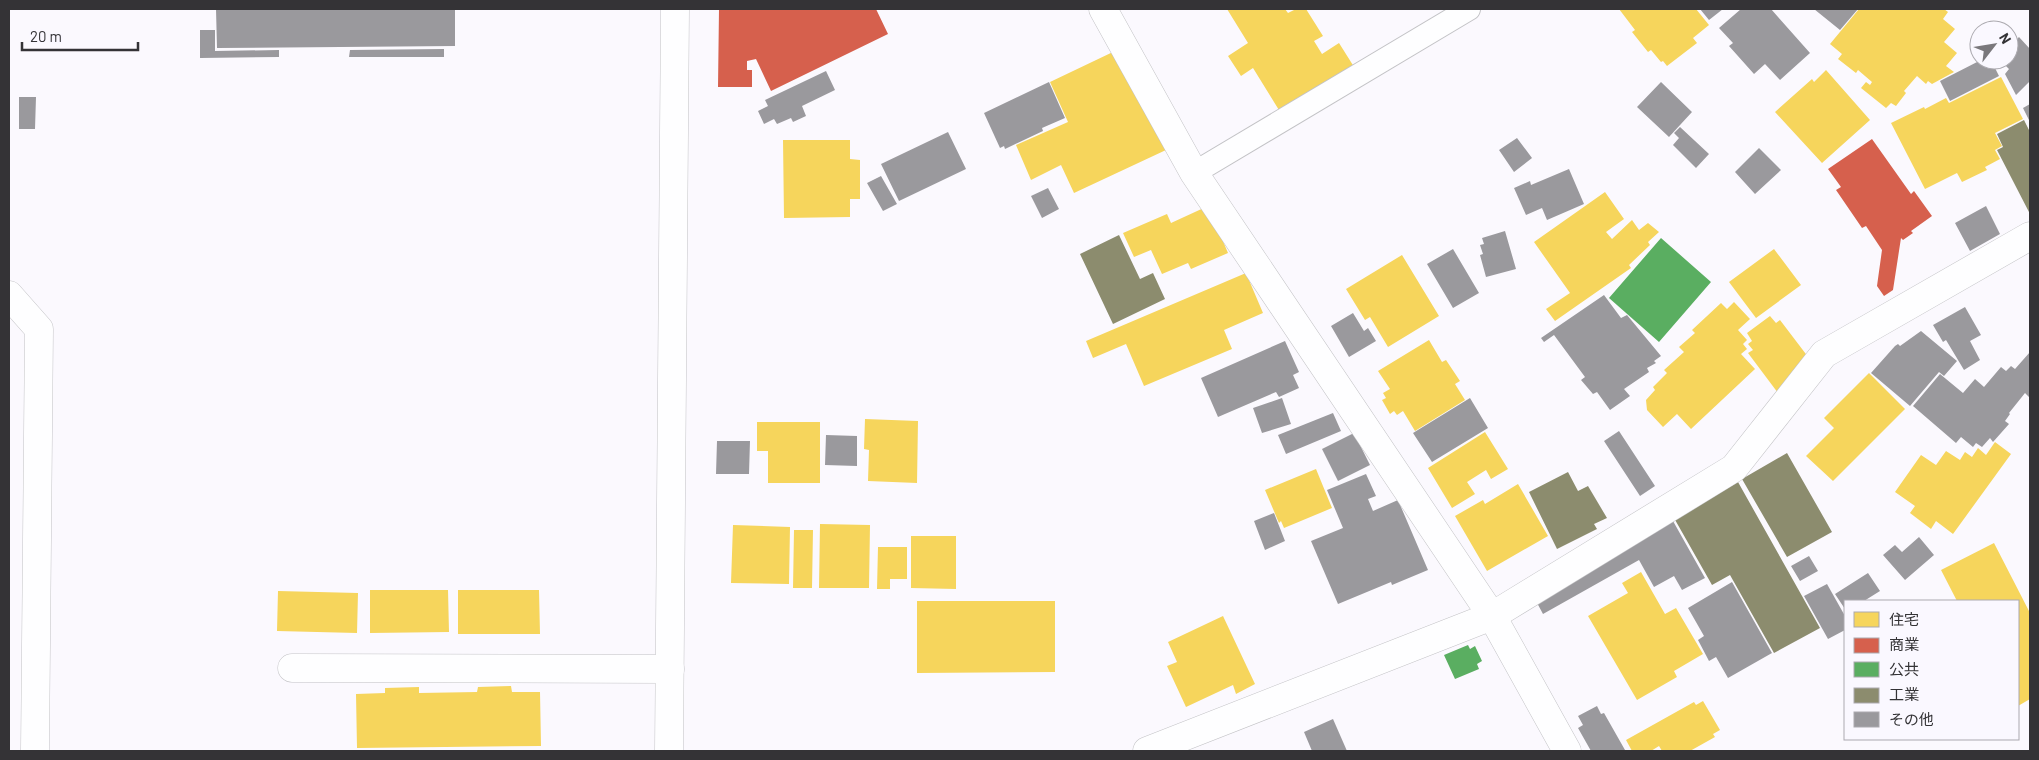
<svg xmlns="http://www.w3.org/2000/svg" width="2039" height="760" viewBox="0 0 2039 760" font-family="Barlow,'Noto Sans JP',sans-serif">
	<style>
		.homes { fill: #f6d55c }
		.shops { fill: #d6604d }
		.public { fill: #5aae61 }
		.industry { fill: #8c8c6e }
		.building { fill: #9a999d }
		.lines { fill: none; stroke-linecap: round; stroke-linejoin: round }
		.service-casing { stroke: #c3c3c6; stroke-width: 24 }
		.minor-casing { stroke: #c3c3c6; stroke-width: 29 }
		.tertiary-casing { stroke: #c3c3c6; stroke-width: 29 }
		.service { stroke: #fefeff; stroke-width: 22 }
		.minor { stroke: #fefeff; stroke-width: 28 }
		.tertiary { stroke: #fefeff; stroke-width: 28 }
	</style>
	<rect width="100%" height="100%" fill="#fbf9fe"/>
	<path class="homes" d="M1227,9H1285L1288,13L1296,9H1306L1323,36L1314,41L1322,54L1339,43L1356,70L1282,115L1253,68L1241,76L1228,56L1248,43Z
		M1619,9H1696L1709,25L1693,38L1697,43L1667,66L1663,61L1661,62L1651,50L1648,52L1632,32L1635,30Z
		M1859,9H1944L1948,12L1943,19L1955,29L1944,42L1957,53L1946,66L1954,72L1932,84L1928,81L1926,84L1917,76L1904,91L1906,93L1896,106L1891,103L1886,108L1861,88L1866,82L1870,85L1872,82L1858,70L1856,73L1838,59L1842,54L1830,44Z
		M1115,51L1166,150L1074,193L1061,165L1031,180L1016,145L1068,122L1050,82Z
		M1826,70L1870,120L1822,163L1775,112L1812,79L1814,82Z
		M2001,77L2023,119L1995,133L2002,146L1995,150L2000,159L1985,167L1987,170L1962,182L1957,173L1925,189L1891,123L1924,107L1925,109L1946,98L1949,103Z
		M783,140H850V159L860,160V199H850V217L784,218Z
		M1605,192L1624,219L1606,232L1612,239L1632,220L1639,230L1648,223L1659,232L1648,242L1650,245L1629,265L1631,268L1555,321L1546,309L1570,293L1534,242Z
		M1208,206L1228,253L1191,269L1188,263L1162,274L1151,250L1134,257L1123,233L1167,214L1171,223Z
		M1774,249L1801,285L1756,318L1729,282Z
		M1402,255L1439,316L1388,347L1370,317L1365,320L1346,289Z
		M1246,273L1263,313L1224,330L1232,349L1144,386L1126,344L1093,358L1086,341Z
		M1734,302L1750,319L1738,330L1747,340L1743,344L1747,349L1741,354L1755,369L1691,429L1677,414L1663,427L1647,410L1646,400L1655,390L1653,387L1667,373L1664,370L1684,352L1679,347L1695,333L1692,330L1721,303L1727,309Z
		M1770,316L1776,323L1780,320L1815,366L1778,393L1748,353L1753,350L1748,344L1752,341L1747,333Z
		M1429,340L1442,362L1446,360L1460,381L1455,384L1465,400L1415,431L1403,411L1397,415L1394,411L1390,414L1382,400L1386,398L1383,393L1390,389L1378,371Z
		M1869,373L1905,409L1833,481L1806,456L1834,428L1824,418Z
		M865,419L918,421L917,483L868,481L869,450L864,449Z
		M757,422H820V483H768V451H757Z
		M1485,432L1508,469L1491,479L1486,470L1467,482L1475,494L1452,508L1428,468Z
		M1995,442L2011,454L1953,534L1936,521L1931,529L1910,513L1915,506L1895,492L1921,455L1936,465L1946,451L1960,460L1965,452L1972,457L1978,448L1986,455Z
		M1316,469L1332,508L1284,528L1281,521L1279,523L1265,490Z
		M1518,484L1548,536L1487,571L1455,516L1483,500L1485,504Z
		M820,524L870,525L869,588H819Z
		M733,525L790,527L789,584L731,583Z
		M794,530H813L812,588H793Z
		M911,536H956V589L911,588Z
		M1994,543L2030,613V699L2018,706V601H1957L1941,570Z
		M878,547H907V579H890V589H877Z
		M1641,572L1665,614L1676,608L1703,654L1674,671L1677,677L1637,700L1588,616L1628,593L1622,583Z
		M370,590H448L449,632L370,633Z
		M458,590H539L540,634H458Z
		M278,591L358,593L357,633L277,631Z
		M917,601H1055V672L917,673Z
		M1223,616L1255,684L1236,694L1233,685L1186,707L1167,666L1177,662L1168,642Z
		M511,686L512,692H540L541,746L357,748L356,694L385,693V688L419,687V693L477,692L478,687Z
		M1703,701L1720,730L1713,734L1715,737L1690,751H1662L1659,746L1651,751H1632L1626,740L1694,702L1696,705Z"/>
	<path class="shops" d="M719,9H876L888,34L771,91L756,59L747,61V70H752V87H718Z
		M1872,139L1911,194L1914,191L1932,216L1911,231L1913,233L1903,240L1901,238L1893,290L1884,296L1877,286L1882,250L1866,226L1862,228L1836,190L1841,187L1828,169Z"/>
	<path class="public" d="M1661,238L1711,282L1659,342L1609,298Z
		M1468,645L1470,649L1475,646L1482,661L1477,664L1479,669L1455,679L1444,655Z"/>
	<path class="industry" d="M2024,120L2030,132V214L1997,150L2003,147L1997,134Z
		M1119,235L1140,279L1153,273L1165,299L1113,324L1080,254Z
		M1787,453L1832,532L1787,557L1742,479Z
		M1568,472L1578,491L1588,486L1607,518L1594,524L1597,529L1557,549L1529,492Z
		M1738,482L1820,628L1774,653L1730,575L1712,585L1674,518Z"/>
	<path class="building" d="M216,9H455V46L217,48Z
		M1700,9H1723L1709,20Z
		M1741,9H1771L1810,53L1780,80L1765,64L1754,74L1729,46L1733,43L1719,28Z
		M1814,9H1858L1840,30Z
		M200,30H215V51L279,50V57L200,58Z
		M2019,37L2030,49V81L2016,95L2005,74L2009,69L2000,60H2009V47Z
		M444,49V57H349L350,50Z
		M1981,60H1991L1999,76L1950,101L1940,81Z
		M826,71L835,90L802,106L806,116L793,122L791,118L777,124L774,119L764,124L758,111L768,106L765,100Z
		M1049,82L1065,118L1042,128L1043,131L1005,149L1004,146L1000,148L984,113Z
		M1661,82L1692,112L1669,137L1637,107Z
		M19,97H36L35,129H19Z
		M2030,104V122L2023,108Z
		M1680,127L1709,154L1696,168L1673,145L1679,138L1674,133Z
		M948,132L966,169L899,201L881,164Z
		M1517,138L1532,158L1514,172L1499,150Z
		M1759,148L1781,170L1755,194L1735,172Z
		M1569,169L1584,204L1547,220L1542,208L1526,215L1514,188L1530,181L1531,185Z
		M881,176L897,204L883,211L867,183Z
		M1048,188L1059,209L1042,218L1031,196Z
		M1986,206L2000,234L1970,251L1955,223Z
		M1505,231L1516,269L1486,277L1480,255L1483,254L1480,245L1484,244L1482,238Z
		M1453,249L1479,293L1453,308L1427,264Z
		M1604,295L1621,318L1627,315L1661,356L1654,361L1656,363L1647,368L1649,372L1624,389L1630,396L1610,410L1597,392L1593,394L1581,380L1585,377L1554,335L1544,342L1541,338Z
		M1965,307L1981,335L1970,341L1980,360L1964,370L1946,340L1943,342L1933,325Z
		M1353,313L1364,331L1368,328L1376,341L1349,357L1331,326Z
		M1921,331L1957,361L1944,376L1939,372L1910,406L1871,373L1895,346L1898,344L1900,346Z
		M1285,341L1299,372L1293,375L1299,388L1279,397L1276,392L1218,417L1201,378Z
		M2030,352V398L2025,393L2009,413L2010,414L2005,421L2009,424L1993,442L1990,438L1982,447L1976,443L1973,447L1961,437L1956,443L1913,406L1940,374L1963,393L1975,379L1984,387L2001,367L2006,371L2011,366L2015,369Z
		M1282,398L1291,424L1262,433L1253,408Z
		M1470,398L1488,428L1432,462L1413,433Z
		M1333,413L1341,431L1286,454L1278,435Z
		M1619,431L1655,486L1640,496L1604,441Z
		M1354,433L1370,465L1338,481L1322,449Z
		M826,435L857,436V466L825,465Z
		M717,441H750L749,474H716Z
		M1366,474L1376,496L1368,499L1373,511L1398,500L1428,570L1392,585L1391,582L1338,604L1311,541L1343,528L1327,490Z
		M1274,513L1285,541L1265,550L1254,521Z
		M1673,521L1705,578L1682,590L1674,576L1654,587L1639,560L1543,614L1536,601Z
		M1919,537L1934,555L1905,580L1883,555L1895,545L1902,552Z
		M1809,556L1818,571L1800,581L1791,566Z
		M1868,573L1880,591L1864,601H1845V609L1835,594Z
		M1732,582L1772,653L1728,678L1716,657L1709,661L1698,640L1704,636L1688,608Z
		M1827,584L1845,616V630L1828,639L1804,596Z
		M1597,706L1601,714L1604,713L1625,750L1591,751L1578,728L1583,725L1578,716Z
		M1333,719L1347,751H1312L1304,732Z"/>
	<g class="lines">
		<defs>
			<path id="service" d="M1194,173L1469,9"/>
			<path id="minor" d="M1103,9L1194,173L1492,616L1567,751
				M292,668L670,669
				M1147,751L1492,616L1734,468L1824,354L2030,236"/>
			<path id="tertiary" d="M9,295L39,329L35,751
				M669,751L675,9"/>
		</defs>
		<use href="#service" class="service-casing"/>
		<use href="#minor" class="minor-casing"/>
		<use href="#tertiary" class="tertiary-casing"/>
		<use href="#service" class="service"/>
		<use href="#minor" class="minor"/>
		<use href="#tertiary" class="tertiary"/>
	</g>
	<rect width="2039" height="760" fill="none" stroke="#343336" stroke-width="20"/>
	<rect x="1844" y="600" width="175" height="140" fill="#faf8ff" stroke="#aba9af"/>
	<rect x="1854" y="612" width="25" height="15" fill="#f6d55c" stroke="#aba9af"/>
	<text x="1889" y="625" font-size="15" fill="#343336">住宅</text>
	<rect x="1854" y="638" width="25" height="15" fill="#d6604d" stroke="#aba9af"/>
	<text x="1889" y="650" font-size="15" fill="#343336">商業</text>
	<rect x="1854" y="662" width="25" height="15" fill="#5aae61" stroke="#aba9af"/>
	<text x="1889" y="675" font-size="15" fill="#343336">公共</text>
	<rect x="1854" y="688" width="25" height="15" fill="#8c8c6e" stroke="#aba9af"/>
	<text x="1889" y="700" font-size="15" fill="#343336">工業</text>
	<rect x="1854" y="712" width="25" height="15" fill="#9a999d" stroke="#aba9af"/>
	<text x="1889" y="725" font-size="15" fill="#343336">その他</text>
	<g transform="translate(1994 45) rotate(59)"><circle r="24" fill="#faf8ff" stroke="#aba9af"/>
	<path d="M0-4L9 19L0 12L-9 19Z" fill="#7a787c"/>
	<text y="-8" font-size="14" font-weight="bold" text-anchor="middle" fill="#343336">N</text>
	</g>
	<path d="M22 42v8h116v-8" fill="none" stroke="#343336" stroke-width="2.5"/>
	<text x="30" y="42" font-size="15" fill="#343336" stroke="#faf8ff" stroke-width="4" paint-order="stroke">20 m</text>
</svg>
